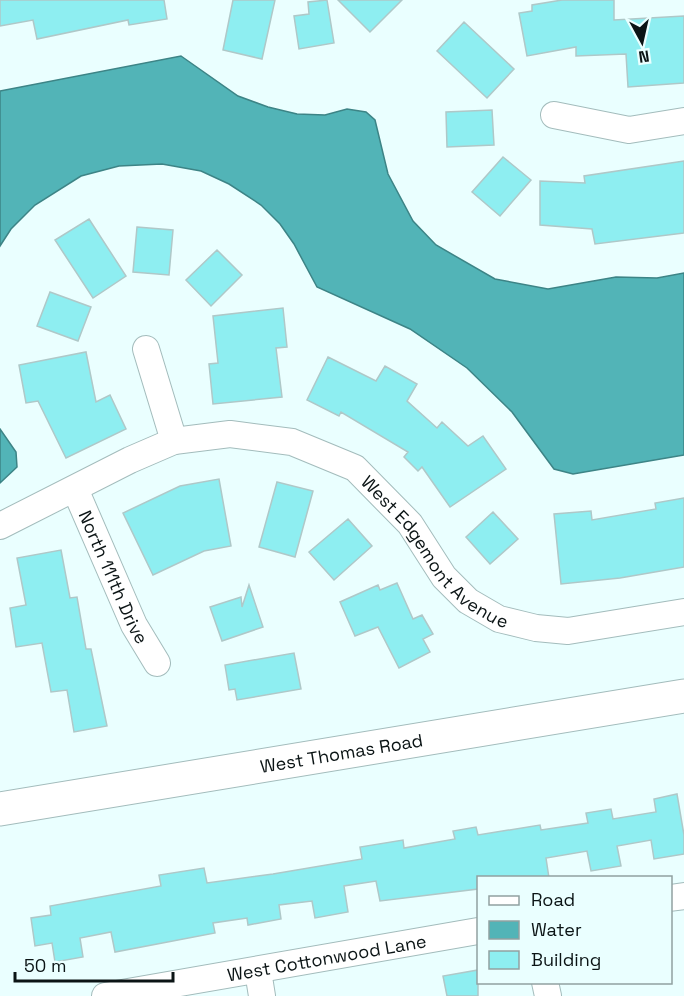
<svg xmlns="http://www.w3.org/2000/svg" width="684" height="996" viewBox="0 0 684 996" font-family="'Space Grotesk',sans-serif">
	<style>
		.water { fill: #52b4b7; stroke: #3d8486; stroke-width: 1.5 }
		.building { fill: #8eeef1; stroke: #afc8c8; stroke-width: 1.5 }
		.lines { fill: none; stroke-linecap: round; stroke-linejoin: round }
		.minor-casing { stroke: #a3bcbc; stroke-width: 28 }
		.secondary-casing { stroke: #a3bcbc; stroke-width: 35 }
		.minor { stroke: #fff; stroke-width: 26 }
		.secondary { stroke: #fff; stroke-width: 33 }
		.labels { text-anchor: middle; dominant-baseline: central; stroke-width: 6; stroke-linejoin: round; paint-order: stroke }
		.street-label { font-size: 18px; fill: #0b1415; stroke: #eaffff }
	</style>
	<rect width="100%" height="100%" fill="#eaffff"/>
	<path class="water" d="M181,56L238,96L268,107L297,114L325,115L347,109L366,112L375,120L388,174L413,221L436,245L495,279L548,289L616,277L657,278L684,273V455L573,474L554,469L512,412L467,368L410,329L317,287L294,244L280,224L261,205L229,184L201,171L162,164L119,166L81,176L35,205L11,229L0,246V91Z
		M0,429L16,452L17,467L0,483Z"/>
	<path class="building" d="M0,0H164L167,19L129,25L128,20L37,39L33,20L0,26Z
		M233,0H275L262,59L223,50Z
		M327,0L334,43L299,49L294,16L309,14L308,2Z
		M338,0H402L370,32Z
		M562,0H614V20L684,16V83L628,87L626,54L576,56V47L527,56L519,13L532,11V5Z
		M464,22L514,69L487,98L437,51Z
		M492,110L494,145L447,147L446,112Z
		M503,157L531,180L500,216L472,192Z
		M684,161V233L595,244L592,229L540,225V181L585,183L584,176Z
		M89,219L126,276L93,298L55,240Z
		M137,227L173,230L169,275L133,272Z
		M217,250L242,275L211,306L186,280Z
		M50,292L91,307L78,341L37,326Z
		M283,308L287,347L276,348L282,397L213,404L209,364L218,363L213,316Z
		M86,352L96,402L110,395L126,429L66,458L38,401L26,403L19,365Z
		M328,357L376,381L385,366L417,384L407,401L437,428L442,422L468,446L483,436L506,469L450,507L422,467L418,471L404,457L408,452L341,412L339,416L307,400Z
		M219,479L231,546L204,551L153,575L123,513L180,486Z
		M277,482L313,491L295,557L259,547Z
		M684,498V567L620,578L561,584L554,514L591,511L592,520L656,509L655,503Z
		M493,512L518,539L490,564L466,537Z
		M348,519L372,546L334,580L309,552Z
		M61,550L70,598L77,597L86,649H91L107,726L74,732L67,690L51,692L42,643L16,647L10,608L26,605L17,558Z
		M397,583L413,619L422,615L433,634L423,639L430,652L399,668L378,627L355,636L340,602L378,585L380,590Z
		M249,585L263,627L222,641L210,607L241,597L242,607Z
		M294,653L301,689L237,700L235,689L229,690L225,665Z
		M677,794L684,835V854L654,859L651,840L617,846L621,866L591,871L587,851L546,858L549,878H478V889L380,901L376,881L344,886L348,912L315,918L312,901L279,905L281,919L248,925L247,918L213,923L215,933L115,952L111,932L80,938L83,957L55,962L52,943L35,946L31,918L51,915L50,906L161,886L159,875L204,868L207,883L273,874L362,859L360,847L403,840L404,848L455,839L453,831L476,827L478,835L540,825L541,830L588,823L586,813L611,809L613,819L656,812L654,799Z
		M478,970V996H447L443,976Z"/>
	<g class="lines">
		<defs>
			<g id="minor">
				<path d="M554,115L629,130L684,121"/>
				<path d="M146,349L174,441"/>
				<path id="s1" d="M75,489L134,625L157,663"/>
				<path id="s2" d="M0,526L130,460L174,441L230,434L292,442L355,468L410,524L444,577L468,601L499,619L536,628L568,631L684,612"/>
				<path d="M670,898L684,896"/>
				<path d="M258,971L262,996"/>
				<path d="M545,982L548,996"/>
				<path id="s3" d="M105,996L478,931"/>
			</g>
			<g id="secondary">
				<path id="s4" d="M0,809L684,696"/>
			</g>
		</defs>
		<use href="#minor" class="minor-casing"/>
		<use href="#secondary" class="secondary-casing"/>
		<use href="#minor" class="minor"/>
		<use href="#secondary" class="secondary"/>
	</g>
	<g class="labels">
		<g class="street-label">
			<text stroke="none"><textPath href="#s2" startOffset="498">West Edgemont Avenue</textPath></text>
			<text stroke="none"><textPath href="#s1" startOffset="96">North 111th Drive</textPath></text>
			<text stroke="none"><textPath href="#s4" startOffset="346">West Thomas Road</textPath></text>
			<text stroke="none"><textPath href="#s3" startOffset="225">West Cottonwood Lane</textPath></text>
		</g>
	</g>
	<rect x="477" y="876" width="195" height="108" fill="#eaffff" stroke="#91a1a1" stroke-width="1.5"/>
	<rect x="489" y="896" width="30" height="9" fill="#ffffff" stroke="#91a1a1" stroke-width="1.5"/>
	<text x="531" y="906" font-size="18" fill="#0b1415">Road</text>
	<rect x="489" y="921" width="30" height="18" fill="#52b4b7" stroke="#91a1a1" stroke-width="1.5"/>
	<text x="531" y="936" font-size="18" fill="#0b1415">Water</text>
	<rect x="489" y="951" width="30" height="18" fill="#8eeef1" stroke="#91a1a1" stroke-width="1.5"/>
	<text x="531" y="966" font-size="18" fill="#0b1415">Building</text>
	<g transform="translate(642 42) rotate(172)" stroke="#eaffff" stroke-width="4.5" paint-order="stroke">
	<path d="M0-4.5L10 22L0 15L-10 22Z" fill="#0b1415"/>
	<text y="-9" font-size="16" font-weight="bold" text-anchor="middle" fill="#0b1415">N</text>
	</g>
	<path d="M15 972v9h158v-9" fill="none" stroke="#0b1415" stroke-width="3"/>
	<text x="24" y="972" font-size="18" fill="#0b1415" stroke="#eaffff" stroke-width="4.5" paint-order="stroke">50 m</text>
</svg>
